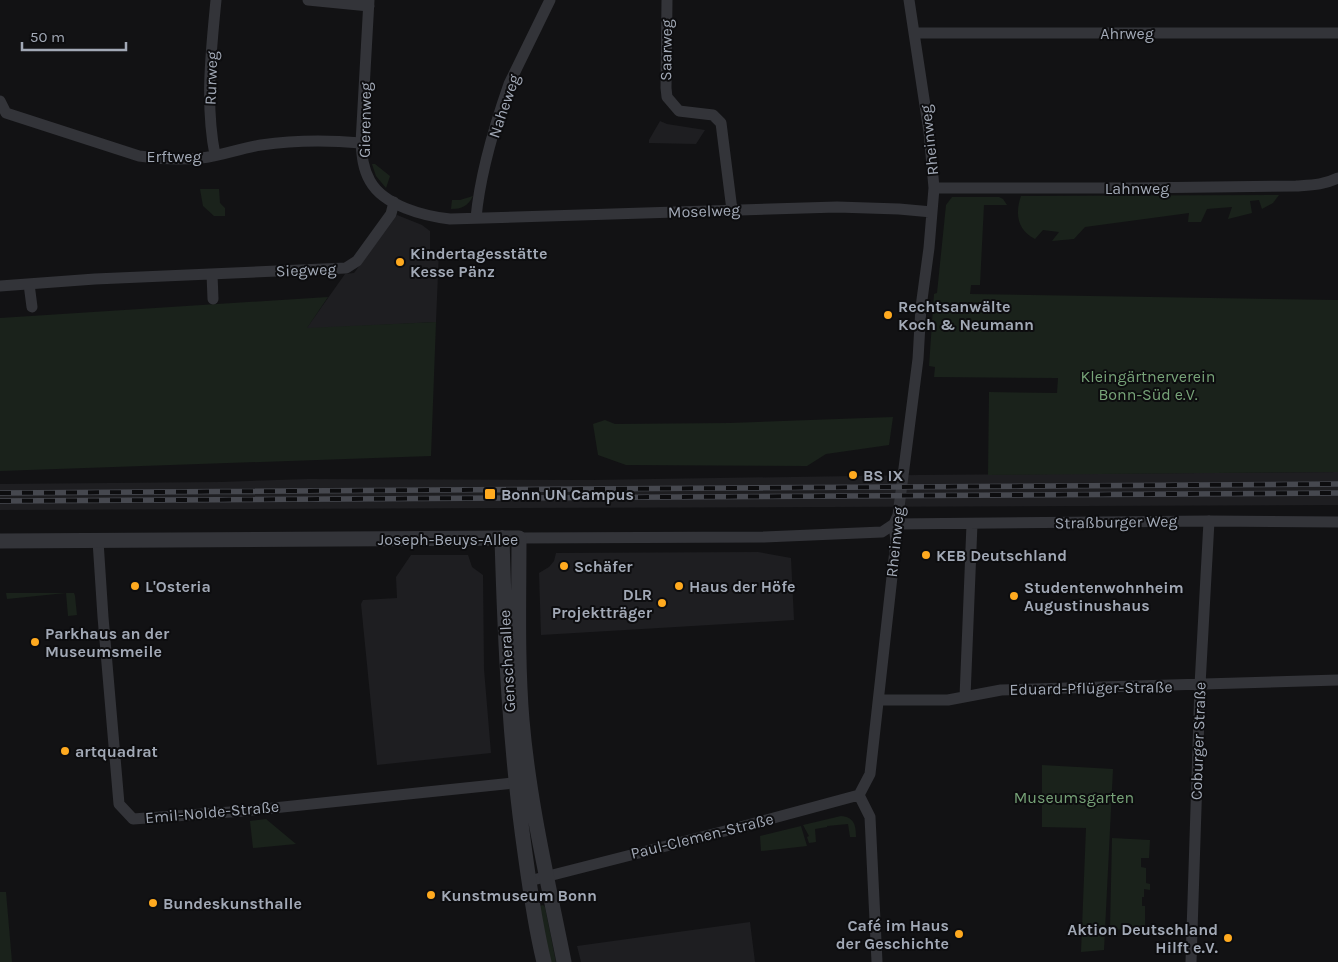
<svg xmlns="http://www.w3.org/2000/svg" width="1338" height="962" viewBox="0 0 1338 962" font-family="Karla,sans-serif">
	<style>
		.built { fill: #1e1e21 }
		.green { fill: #1a221b }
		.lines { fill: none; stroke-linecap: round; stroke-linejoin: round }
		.minor { stroke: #333439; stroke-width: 11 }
		.tertiary { stroke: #333439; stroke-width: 15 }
		.rail-casing { stroke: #46484f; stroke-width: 5.5 }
		.rail { stroke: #0d0d0f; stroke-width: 4; stroke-dasharray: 11; stroke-linecap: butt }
		.poi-dot { fill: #ffaa1f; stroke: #0d0d0f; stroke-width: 2 }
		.labels { text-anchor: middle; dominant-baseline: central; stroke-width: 4; stroke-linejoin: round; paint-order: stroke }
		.street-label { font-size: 16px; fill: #a2a9b6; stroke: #0d0d0f }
		.poi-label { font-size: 16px; font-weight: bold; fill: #a2a9b6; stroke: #0d0d0f; text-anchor: start }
		.park-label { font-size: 16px; fill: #77a378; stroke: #0d0d0f }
	</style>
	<rect width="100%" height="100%" fill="#121214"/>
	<path class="built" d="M660,121L667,124L705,130L696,144L649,143V140Z
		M397,215L422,225L430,231V250H439L436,322L306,329L345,274L354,273Z
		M1338,472V505L0,510V484L221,482L308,479L591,480L918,475Z
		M758,552L791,558L794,620L541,635L539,573L549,567L554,561L556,553Z
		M411,555H468L472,567L483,575L484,669L491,753L377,765L361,604L363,600L397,598L396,577Z
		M750,922L755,962H581L577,946Z"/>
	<path class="green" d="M372,164H375L390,176L386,188L376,176Z
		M200,189H219L220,203L225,208V216H214L203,206Z
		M1279,195L1273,203L1262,209L1259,200L1250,201L1252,213L1228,219L1232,207L1207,209L1201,222H1188L1189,213L1085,227L1074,239L1052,241L1059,232L1043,230L1035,239C1017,230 1015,213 1021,196Z
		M473,196C468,206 462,209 451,209L452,200H460Z
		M952,197H999L1003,199L1007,205H984L980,285H971L970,294L1338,300V472L988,475L989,392L1057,393L1058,378L934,377L935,367L929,366L934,294L937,293L946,205Z
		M328,297L307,328L436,322L431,456L0,471V318Z
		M893,417L889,445L826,454L807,466L626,465L598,455L593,424L605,420L615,424L730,423Z
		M6,593H74L75,596L77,615L68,616L66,593L7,599Z
		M1042,765L1113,769L1104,950L1081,952L1086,828L1042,827Z
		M841,816C854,817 856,825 856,837H850L848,824L827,826V827L815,829L816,842L809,843L807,837L809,836L803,825Z
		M266,819L296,844L253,848L250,821Z
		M801,826L807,846L761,851L760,836Z
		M1112,838L1150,840L1149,858H1141V867L1146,868V883L1150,884V890L1144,889V897H1142V906H1145V931L1110,929Z
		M0,892H6L12,962H0Z
		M543,905L545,907L556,962H549L540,906Z"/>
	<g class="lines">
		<path class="minor" d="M308,0L369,6
			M369,0L361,143C362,156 363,169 370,181C384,206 424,216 450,219L837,207L899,209L932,212
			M667,0L666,88L667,97L679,111L713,115L721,123L732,210
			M915,33H1338
			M0,101L6,113L139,156C159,159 180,160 201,158C221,156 241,148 261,145C295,140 328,140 361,143
			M215,155C205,104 211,52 216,0
			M934,188H1133L1296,186C1311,185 1324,185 1338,178
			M476,218C480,173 494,127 509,84L550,0
			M212,274L213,299
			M29,284L32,307
			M0,286L95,279L346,268L357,261L391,214L394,202
			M894,524L1209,521L1338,522
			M519,538L764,537L882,532L894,524
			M98,541L103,617L119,804L133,819L244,811L523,782
			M965,697L972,524
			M879,700H948L1001,690L1338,680
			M859,795L870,774L896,541L894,524L898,515L918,359L921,307L929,248L934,188L929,132L909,0
			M859,795L870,817L877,962
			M529,881L729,830L859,795
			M1191,962L1200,685L1209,521"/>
		<path class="tertiary" d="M502,538C505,644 510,749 525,853C530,889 535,926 544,962
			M0,541L519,538C519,598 517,660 522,720C529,802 548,882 564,962"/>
		<defs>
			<path id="rail" d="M0,493L1338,484
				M0,501L1338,493"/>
		</defs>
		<use href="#rail" class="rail-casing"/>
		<use href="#rail" class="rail"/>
	</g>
	<g class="poi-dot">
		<circle cx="400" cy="262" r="5"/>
		<circle cx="888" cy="315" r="5"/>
		<circle cx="853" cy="475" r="5"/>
		<rect x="484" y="488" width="12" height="12" rx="2.5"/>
		<circle cx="926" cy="555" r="5"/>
		<circle cx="564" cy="566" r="5"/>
		<circle cx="135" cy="586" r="5"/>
		<circle cx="679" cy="586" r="5"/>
		<circle cx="1014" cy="596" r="5"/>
		<circle cx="662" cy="603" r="5"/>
		<circle cx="35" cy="642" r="5"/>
		<circle cx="65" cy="751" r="5"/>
		<circle cx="431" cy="895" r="5"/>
		<circle cx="153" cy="903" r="5"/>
		<circle cx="959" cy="934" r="5"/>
		<circle cx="1228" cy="938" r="5"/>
	</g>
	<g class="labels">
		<g class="street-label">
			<text x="1127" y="33">Ahrweg</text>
			<text transform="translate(666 50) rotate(-89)">Saarweg</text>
			<text transform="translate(211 78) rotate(-88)">Rurweg</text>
			<text transform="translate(504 106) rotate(-71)">Naheweg</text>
			<text transform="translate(365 120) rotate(-89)">Gierenweg</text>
			<text transform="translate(929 140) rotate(-96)">Rheinweg</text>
			<text x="174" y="156">Erftweg</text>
			<text x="1137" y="188">Lahnweg</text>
			<text transform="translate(704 211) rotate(-2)">Moselweg</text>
			<text transform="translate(306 270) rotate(-2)">Siegweg</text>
			<text transform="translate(1116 522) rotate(-1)">Straßburger Weg</text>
			<text x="448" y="539">Joseph-Beuys-Allee</text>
			<text transform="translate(895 542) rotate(-84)">Rheinweg</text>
			<text transform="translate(507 661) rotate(-93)">Genscherallee</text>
			<text transform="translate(1091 688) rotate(-1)">Eduard-Pflüger-Straße</text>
			<text transform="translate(1198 741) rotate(-88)">Coburger Straße</text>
			<text transform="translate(212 812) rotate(-5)">Emil-Nolde-Straße</text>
			<text transform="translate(702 836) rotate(-14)">Paul-Clemen-Straße</text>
		</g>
		<g class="poi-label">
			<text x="410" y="253">Kindertagesstätte<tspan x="410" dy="18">Kesse Pänz</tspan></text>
			<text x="898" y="306">Rechtsanwälte<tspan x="898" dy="18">Koch &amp; Neumann</tspan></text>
			<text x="863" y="475">BS IX</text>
			<text x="501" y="494">Bonn UN Campus</text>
			<text x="936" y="555">KEB Deutschland</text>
			<text x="574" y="566">Schäfer</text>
			<text x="145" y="586">L'Osteria</text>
			<text x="689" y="586">Haus der Höfe</text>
			<text x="1024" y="587">Studentenwohnheim<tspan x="1024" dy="18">Augustinushaus</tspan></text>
			<text x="652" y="594" text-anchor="end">DLR<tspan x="652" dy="18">Projektträger</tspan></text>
			<text x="45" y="633">Parkhaus an der<tspan x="45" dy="18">Museumsmeile</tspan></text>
			<text x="75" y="751">artquadrat</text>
			<text x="441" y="895">Kunstmuseum Bonn</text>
			<text x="163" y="903">Bundeskunsthalle</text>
			<text x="949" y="925" text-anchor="end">Café im Haus<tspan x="949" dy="18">der Geschichte</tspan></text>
			<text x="1218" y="929" text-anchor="end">Aktion Deutschland<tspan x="1218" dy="18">Hilft e.V.</tspan></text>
		</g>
		<g class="park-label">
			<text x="1148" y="376">Kleingärtnerverein<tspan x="1148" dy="18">Bonn-Süd e.V.</tspan></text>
			<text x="1074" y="797">Museumsgarten</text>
		</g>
	</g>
	<path d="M22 42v8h104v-8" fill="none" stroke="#a2a9b6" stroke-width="2.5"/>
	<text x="30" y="42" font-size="15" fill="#a2a9b6" stroke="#0d0d0f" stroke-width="4" paint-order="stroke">50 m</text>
</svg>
